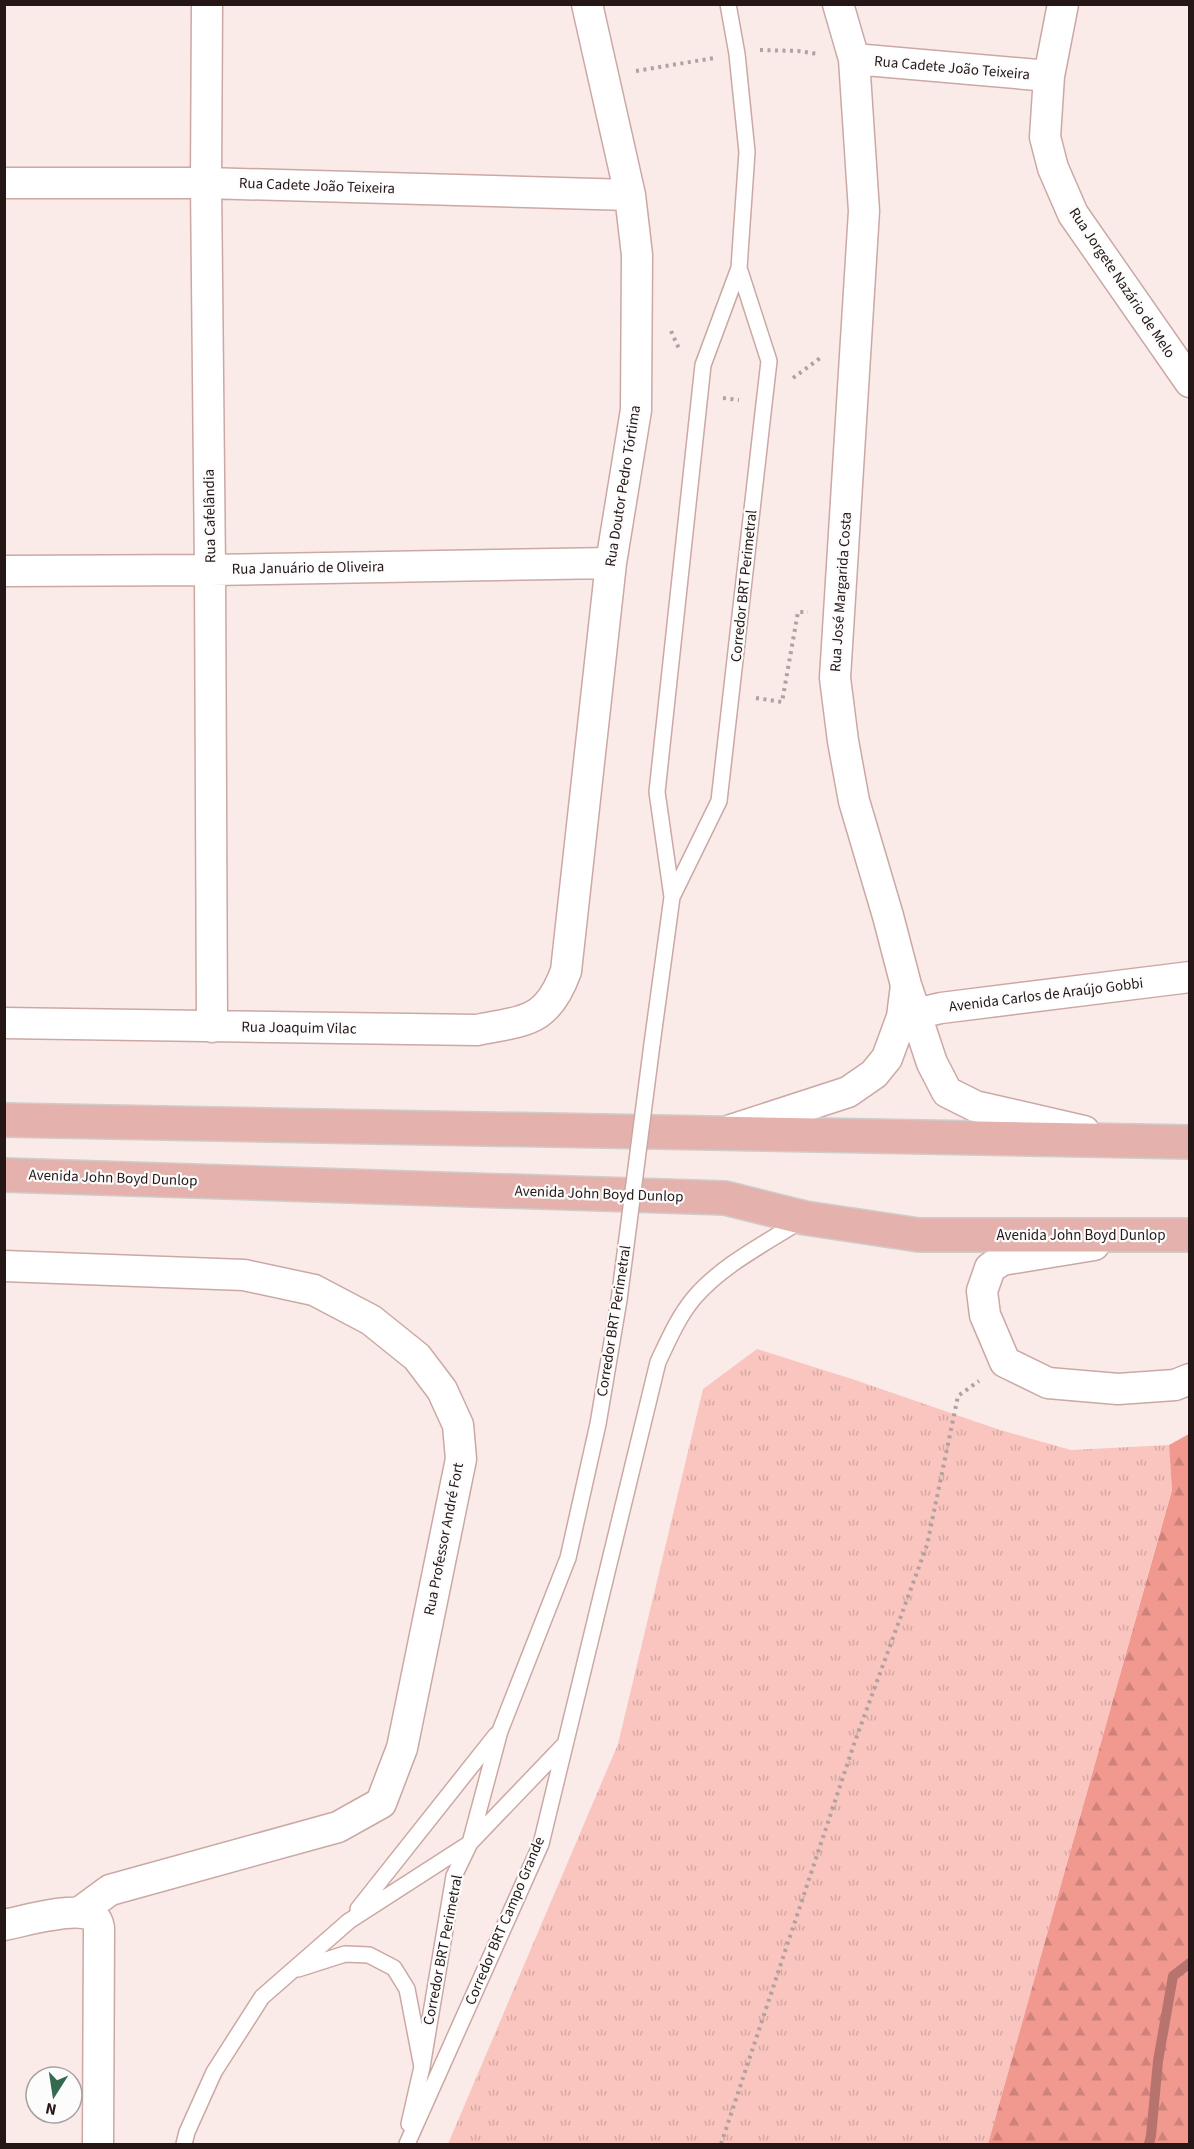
<svg xmlns="http://www.w3.org/2000/svg" width="1194" height="2149" viewBox="0 0 1194 2149" font-family="'Source Sans 3',sans-serif">
	<style>
		.grass { fill: url(#grass-tufts) }
		.forest { fill: url(#forest-firs) }
		.lines { fill: none; stroke-linecap: round; stroke-linejoin: round }
		.stream { stroke: #b7746e; stroke-width: 10 }
		.lane-casing { stroke: #cba8a4; stroke-width: 18 }
		.street-casing { stroke: #cba8a4; stroke-width: 33 }
		.primary-casing { stroke: #cfcccc; stroke-width: 36 }
		.path { stroke: #b0a2a0; stroke-width: 4; stroke-dasharray: 3 4.5; stroke-linecap: butt }
		.lane { stroke: #fff; stroke-width: 15 }
		.street { stroke: #fff; stroke-width: 30 }
		.primary { stroke: #e5b1ac; stroke-width: 33 }
		.lane-bridge-casing { stroke: #cba8a4; stroke-width: 18; stroke-linecap: butt }
		.lane-bridge { stroke: #fff; stroke-width: 15 }
		.labels { text-anchor: middle; dominant-baseline: central; stroke-width: 4.5; stroke-linejoin: round; paint-order: stroke }
		.street-label { font-size: 15px; fill: #241716; stroke: #fcfcfc }
	</style>
	<defs>
		<pattern id="grass-tufts" width="24" height="20" patternUnits="userSpaceOnUse" patternTransform="scale(1.5)"><rect width="24" height="20" fill="#fac5bf"/><path d="M3 7l-1-3M5 7V3M7 7l1-3M15 17l-1-3M17 17v-4M19 17l1-3" fill="none" stroke="#d6a8a3"/></pattern>
		<pattern id="forest-firs" width="22" height="20" patternUnits="userSpaceOnUse" patternTransform="scale(1.5)"><rect width="22" height="20" fill="#f1988f"/><path d="M5 1l3.5 6h-7zM16 11l3.5 6h-7z" fill="#ce827b"/></pattern>
	</defs>
	<rect width="100%" height="100%" fill="#faebe9"/>
	<path class="grass" d="M757,1349L855,1380L1000,1430L1071,1450L1169,1445L1172,1489L988,2144H448L618,1744L703,1389Z"/>
	<path class="forest" d="M1189,1434V2144H988L1172,1490L1169,1445Z"/>
	<g class="lines">
		<path class="stream" d="M1149,2144L1151,2136L1158,2061L1173,1976L1190,1963"/>
		<defs>
			<path id="lane" d="M672,897L719,801L764,404L769,361L739,268
				M652,1044L672,897L657,792L703,365L739,268L747,152L737,54L728,4
				M358,1909L496,1735
				M298,1969L345,1954L369,1955L394,1968L407,1989L422,2067L409,2124
				M422,2067L454,1876L470,1843L500,1731L568,1558L598,1424L619,1300
				M184,2144L187,2132L214,2072L262,1997L349,1921L470,1843L563,1746
				M407,2144L541,1844L658,1362C668,1341 678,1317 694,1298C722,1265 766,1243 802,1220"/>
			<path id="street" d="M207,4L206,183L210,570L212,1027
				M1063,4L1049,76L1045,137L1053,168L1073,214L1190,382
				M854,59L1049,76
				M4,183H206L630,195
				M4,571L210,570L611,563
				M907,988L932,1063L947,1092L975,1106L1084,1131
				M902,1017L941,1008L1190,977
				M4,1023L477,1030C526,1020 547,1023 566,971L611,563L636,410L637,255L630,195L587,4
				M731,1130L848,1092L874,1074L887,1058L902,1017L906,985L888,916L854,801L843,741L835,678L864,211L854,59L838,4
				M1094,1245L1002,1260L990,1268L982,1291L985,1315L1005,1362L1048,1383L1118,1389L1175,1385L1190,1379
				M4,1266L244,1275L314,1290L371,1320L417,1357L442,1390L458,1425L461,1459L402,1748L381,1803L338,1827L110,1890L80,1912
				M4,1925C25,1921 74,1906 92,1916C97,1919 98,1923 99,1928L98,2144"/>
			<path id="primary" d="M4,1120L1190,1142
				M4,1175L725,1198L805,1218L919,1235H1190"/>
		</defs>
		<use href="#lane" class="lane-casing"/>
		<use href="#street" class="street-casing"/>
		<use href="#primary" class="primary-casing"/>
		<path class="path" d="M760,50L798,51L818,54
			M636,71L714,58
			M671,331L680,351
			M793,378L823,356
			M723,398L739,400
			M756,698L782,702L798,612H808
			M721,2144L854,1744L927,1545L958,1396L979,1381"/>
		<use href="#lane" class="lane"/>
		<use href="#street" class="street"/>
		<use href="#primary" class="primary"/>
		<defs>
			<path id="lane-bridge" d="M619,1300L652,1044"/>
		</defs>
		<use href="#lane-bridge" class="lane-bridge-casing"/>
		<use href="#lane-bridge" class="lane-bridge"/>
	</g>
	<g class="labels">
		<g class="street-label">
			<text transform="translate(952 68) rotate(5)">Rua Cadete João Teixeira</text>
			<text transform="translate(317 186) rotate(2)">Rua Cadete João Teixeira</text>
			<text transform="translate(1122 283) rotate(56)">Rua Jorgete Nazário de Melo</text>
			<text transform="translate(623 486) rotate(-81)">Rua Doutor Pedro Tórtima</text>
			<text transform="translate(210 516) rotate(-91)">Rua Cafelândia</text>
			<text transform="translate(308 568) rotate(-1)">Rua Januário de Oliveira</text>
			<text transform="translate(744 586) rotate(-84)">Corredor BRT Perimetral</text>
			<text transform="translate(841 592) rotate(-86)">Rua José Margarida Costa</text>
			<text transform="translate(1046 995) rotate(-7)">Avenida Carlos de Araújo Gobbi</text>
			<text transform="translate(299 1028) rotate(1)">Rua Joaquim Vilac</text>
			<text transform="translate(113 1178) rotate(2)">Avenida John Boyd Dunlop</text>
			<text transform="translate(599 1194) rotate(2)">Avenida John Boyd Dunlop</text>
			<text x="1081" y="1235">Avenida John Boyd Dunlop</text>
			<text transform="translate(614 1321) rotate(-81)">Corredor BRT Perimetral</text>
			<text transform="translate(444 1539) rotate(-79)">Rua Professor André Fort</text>
			<text transform="translate(505 1921) rotate(-67)">Corredor BRT Campo Grande</text>
			<text transform="translate(443 1950) rotate(-79)">Corredor BRT Perimetral</text>
		</g>
	</g>
	<rect width="1194" height="2149" fill="none" stroke="#241716" stroke-width="12"/>
	<g transform="translate(54 2095) rotate(192)"><circle r="28" fill="#fcfcfc" stroke="#a6a0a0" stroke-width="1.5"/>
	<path d="M0-4.5L10 22L0 15L-10 22Z" fill="#336a51"/>
	<text y="-9" font-size="16" font-weight="bold" text-anchor="middle" fill="#241716">N</text>
	</g>
</svg>
